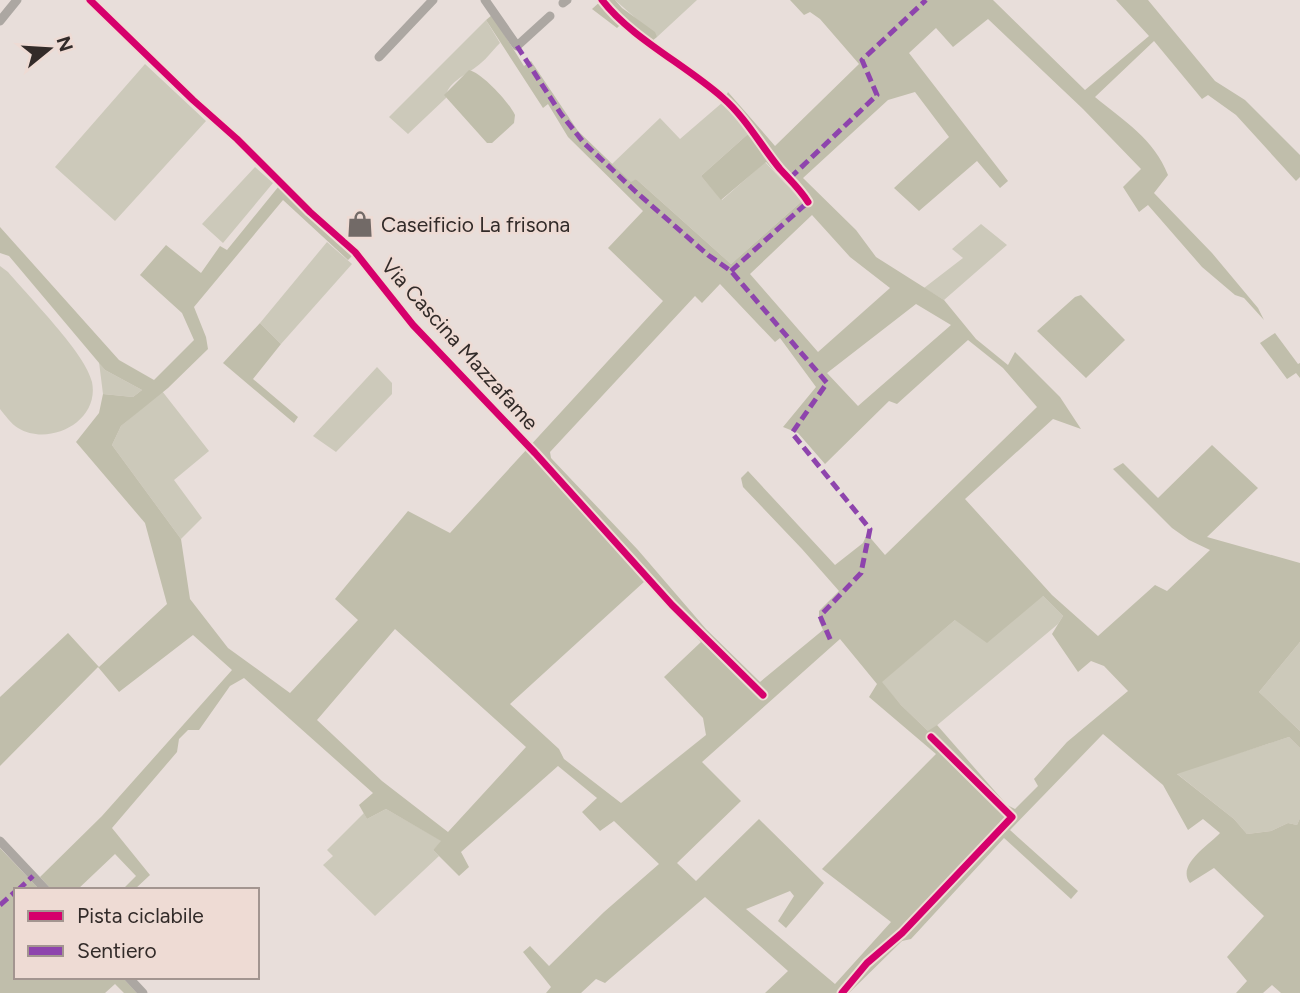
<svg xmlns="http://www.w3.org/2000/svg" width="1300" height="993" viewBox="0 0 1300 993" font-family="Figtree,sans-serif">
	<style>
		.green { fill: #ccc9ba }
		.forest { fill: #c0beab; fill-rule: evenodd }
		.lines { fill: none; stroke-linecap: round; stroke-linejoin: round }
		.minor { stroke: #aca7a2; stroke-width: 9 }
		.quiet { stroke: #8e44ad; stroke-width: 5; stroke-dasharray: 10 5; stroke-linecap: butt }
		.cycleway-casing { stroke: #eedbd4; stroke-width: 11 }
		.cycleway { stroke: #d6006c; stroke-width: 7 }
		.labels { text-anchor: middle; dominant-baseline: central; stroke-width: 5; stroke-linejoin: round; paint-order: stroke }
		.poi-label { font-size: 21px; fill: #322b29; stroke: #eedbd4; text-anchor: start }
		.street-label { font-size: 21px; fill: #322b29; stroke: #eedbd4 }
	</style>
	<rect width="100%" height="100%" fill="#e8deda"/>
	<path class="green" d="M615,0H697L657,37Z
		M486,20L500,43C492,51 485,61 476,67C466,75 446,83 446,98L408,134L389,117Z
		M145,64L206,121L115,221L55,167Z
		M723,102L748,134L701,176L722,200L765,162L802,201L731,264L636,179L631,183L612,164L660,118L680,139Z
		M255,167L273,183L223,243L202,224Z
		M981,224L1007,245L944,300L924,288L963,258L952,249Z
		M327,242L352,264L281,344L260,323Z
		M0,266L8,272C29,297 86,354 92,382C100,422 49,447 18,428C11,424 5,415 0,409Z
		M99,362L105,370L142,390L133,397L103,394Z
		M377,367L392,383V394L336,452L313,436Z
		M162,391L209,451L174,480L202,518L181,539L112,445L121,426Z
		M1043,596L1063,616L1058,624L929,732L901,705L881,682L955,620Z
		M1300,642V731L1259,692Z
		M1289,737L1300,748V818L1297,825L1288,823L1271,831L1247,834L1234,819L1176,773Z
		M386,809L442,841L433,850L439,856L375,916L323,865L333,856L327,850L364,813L367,819Z"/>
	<path class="forest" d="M602,0H615L622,8L655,32L657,37L652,41L624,21L617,28L592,9Z
		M790,0H993L1085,90L1149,36L1116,0H1148L1215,81L1245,100L1300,155V177L1296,181L1236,115L1208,95L1202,99L1154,41L1095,97C1124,121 1154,139 1168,175L1154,193L1212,253L1258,308L1264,320L1244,298L1235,295L1202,267L1148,205L1139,212L1123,187L1141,169L1083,109L988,19L953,47L936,28L909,53L1008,181L1000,188L977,161L919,211L894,188L949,137L915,92L888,100L803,178L856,230L876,257L944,300L976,339L1008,365L1015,352L1060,397L1081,429L1053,419L965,499L1052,595L1098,636L1155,585L1167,591L1210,550L1189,540L1172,528L1113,469L1123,463L1158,498L1212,445L1258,488L1207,537L1300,563V642L1259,692L1300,731V748L1289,737L1177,774L1234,819L1247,834L1271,831L1288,823L1297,825L1300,818V993H1281L1272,985L1263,993H1236L1247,981L1227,957L1264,916L1214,868L1190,883C1176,865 1209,845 1220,833L1203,819L1188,830L1163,785L1103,734L1010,830L1078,891L1071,899L1004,838L911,939L902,941L849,993H765L788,971L705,897L605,983L596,979L581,993H546L551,987L523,952L530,946L549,966L604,912L659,864L614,821L600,831L582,812L597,798L558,766L461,852L469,867L459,876L433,850L441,841L386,809L367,819L359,805L373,793L244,678L230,686L199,730H188L179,739L177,752L112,828L150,875L134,890H122L136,876L115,854L77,890H52L40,877L102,816L232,670L193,635L119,692L98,667L0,766V697L68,633L99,667L167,604L145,523L76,442L99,413L103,394L133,397L142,390L105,370L9,256L0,253V227L119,360L154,380L194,340L182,313L140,275L166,245L201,273L220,246L227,250L279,186L353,255L348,260L283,200L194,307L206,337L208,349L168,388L121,426L112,445L181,539L190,599L228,648L290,693L358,620L335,599L408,511L450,533L663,301L608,248L643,211L568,137L548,104L543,108L486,20L492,15L524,66L531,61L578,131L631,182L636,179L731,264L802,201L766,162L721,200L701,176L748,134L723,102L728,92L775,146L859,64L820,19L810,12L804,15ZM812,215L850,257L890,288L818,352L750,274ZM720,284L775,342L780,338L816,387L783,427L798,433L825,464L889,401L897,404L968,340L1003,368L1037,407L885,555L867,534L863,543L835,565L748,471L741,478L743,487L802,549L839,591L819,611V621L823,630L760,682L706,629L638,550L551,458L550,452L695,296L702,303ZM916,304L951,325L858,406L827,373ZM645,581L701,642L664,677L703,718L706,735L621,803L564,759L559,749L510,704ZM1043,596L1063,616L1052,634L1078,672L1091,661L1104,666L1128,691L1067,742L1034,779L1038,786L1015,809L1007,805L937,725L928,731L901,705L882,682L955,620L987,643ZM395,629L526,747L448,832L382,781L317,720ZM840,639L877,684L869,697L936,754L822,869L891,922L835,984L746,909L790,891L794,896L778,921L786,928L824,883L759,819L696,881L677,863L741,801L702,762Z
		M469,70C482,73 509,102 515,115L514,123L492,143H487L444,95Z
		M1081,295L1125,340L1086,378L1037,331L1075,297Z
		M260,323L281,344L253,379L298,417L294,423L223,363Z
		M1275,333L1298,364L1300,363V378L1296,373L1287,379L1260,343Z
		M0,848L40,890H16V977H122L137,993H124L115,984L105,993H0Z"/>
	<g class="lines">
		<path class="minor" d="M90,0L193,100L237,139L310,212L355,252L413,325L535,453L672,605L763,695
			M485,0L517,46L550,16
			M602,0C631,38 686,65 723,98C746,118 761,146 780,169C790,180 800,189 808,202
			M563,3L567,0
			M0,21L17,0
			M379,57L433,0
			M0,841L46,890
			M128,977L143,993
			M842,993L867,963L902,933L1012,817L931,737"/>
		<path class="quiet" d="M517,46L561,114L584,143L636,192L708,255L731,271L827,383L792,433L870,529L861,573L820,616L831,641
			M790,178L877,95L862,60L926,0
			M731,271L808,202
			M18,890L33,876
			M0,905L16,891"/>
		<defs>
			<path id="cycleway" d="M90,0L193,100L237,139L310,212L355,252L413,325L535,453L672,605L763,695
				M602,0C631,38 686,65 723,98C746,118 761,146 780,169C790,180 800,189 808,202
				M842,993L867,963L902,933L1012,817L931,737"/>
		</defs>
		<use href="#cycleway" class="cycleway-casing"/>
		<use href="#cycleway" class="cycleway"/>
	</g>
	<defs>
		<symbol id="shop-bare" viewBox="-9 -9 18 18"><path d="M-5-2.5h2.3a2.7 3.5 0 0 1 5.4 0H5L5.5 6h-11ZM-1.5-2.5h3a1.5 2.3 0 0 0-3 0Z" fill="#726a67" stroke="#eedbd4" stroke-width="2.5" paint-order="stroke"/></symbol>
	</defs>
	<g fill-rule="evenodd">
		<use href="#shop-bare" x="341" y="205" width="38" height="38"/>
	</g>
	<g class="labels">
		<g class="poi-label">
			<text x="381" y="224">Caseificio La frisona</text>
		</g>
		<g class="street-label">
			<text transform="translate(460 344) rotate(48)">Via Cascina Mazzafame</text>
		</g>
	</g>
	<rect x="14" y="888" width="245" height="91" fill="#eedbd4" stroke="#a39590" stroke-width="2"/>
	<rect x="28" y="911" width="35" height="10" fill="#d6006c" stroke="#a39590" stroke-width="2"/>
	<text x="77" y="923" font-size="21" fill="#322b29">Pista ciclabile</text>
	<rect x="28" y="946" width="35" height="10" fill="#8e44ad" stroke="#a39590" stroke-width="2"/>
	<text x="77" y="958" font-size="21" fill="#322b29">Sentiero</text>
	<g transform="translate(49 49) rotate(72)" stroke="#eedbd4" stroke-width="5" paint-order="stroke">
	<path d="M0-5L12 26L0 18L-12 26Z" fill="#322b29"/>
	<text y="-10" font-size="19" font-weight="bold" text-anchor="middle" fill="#322b29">N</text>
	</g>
</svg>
